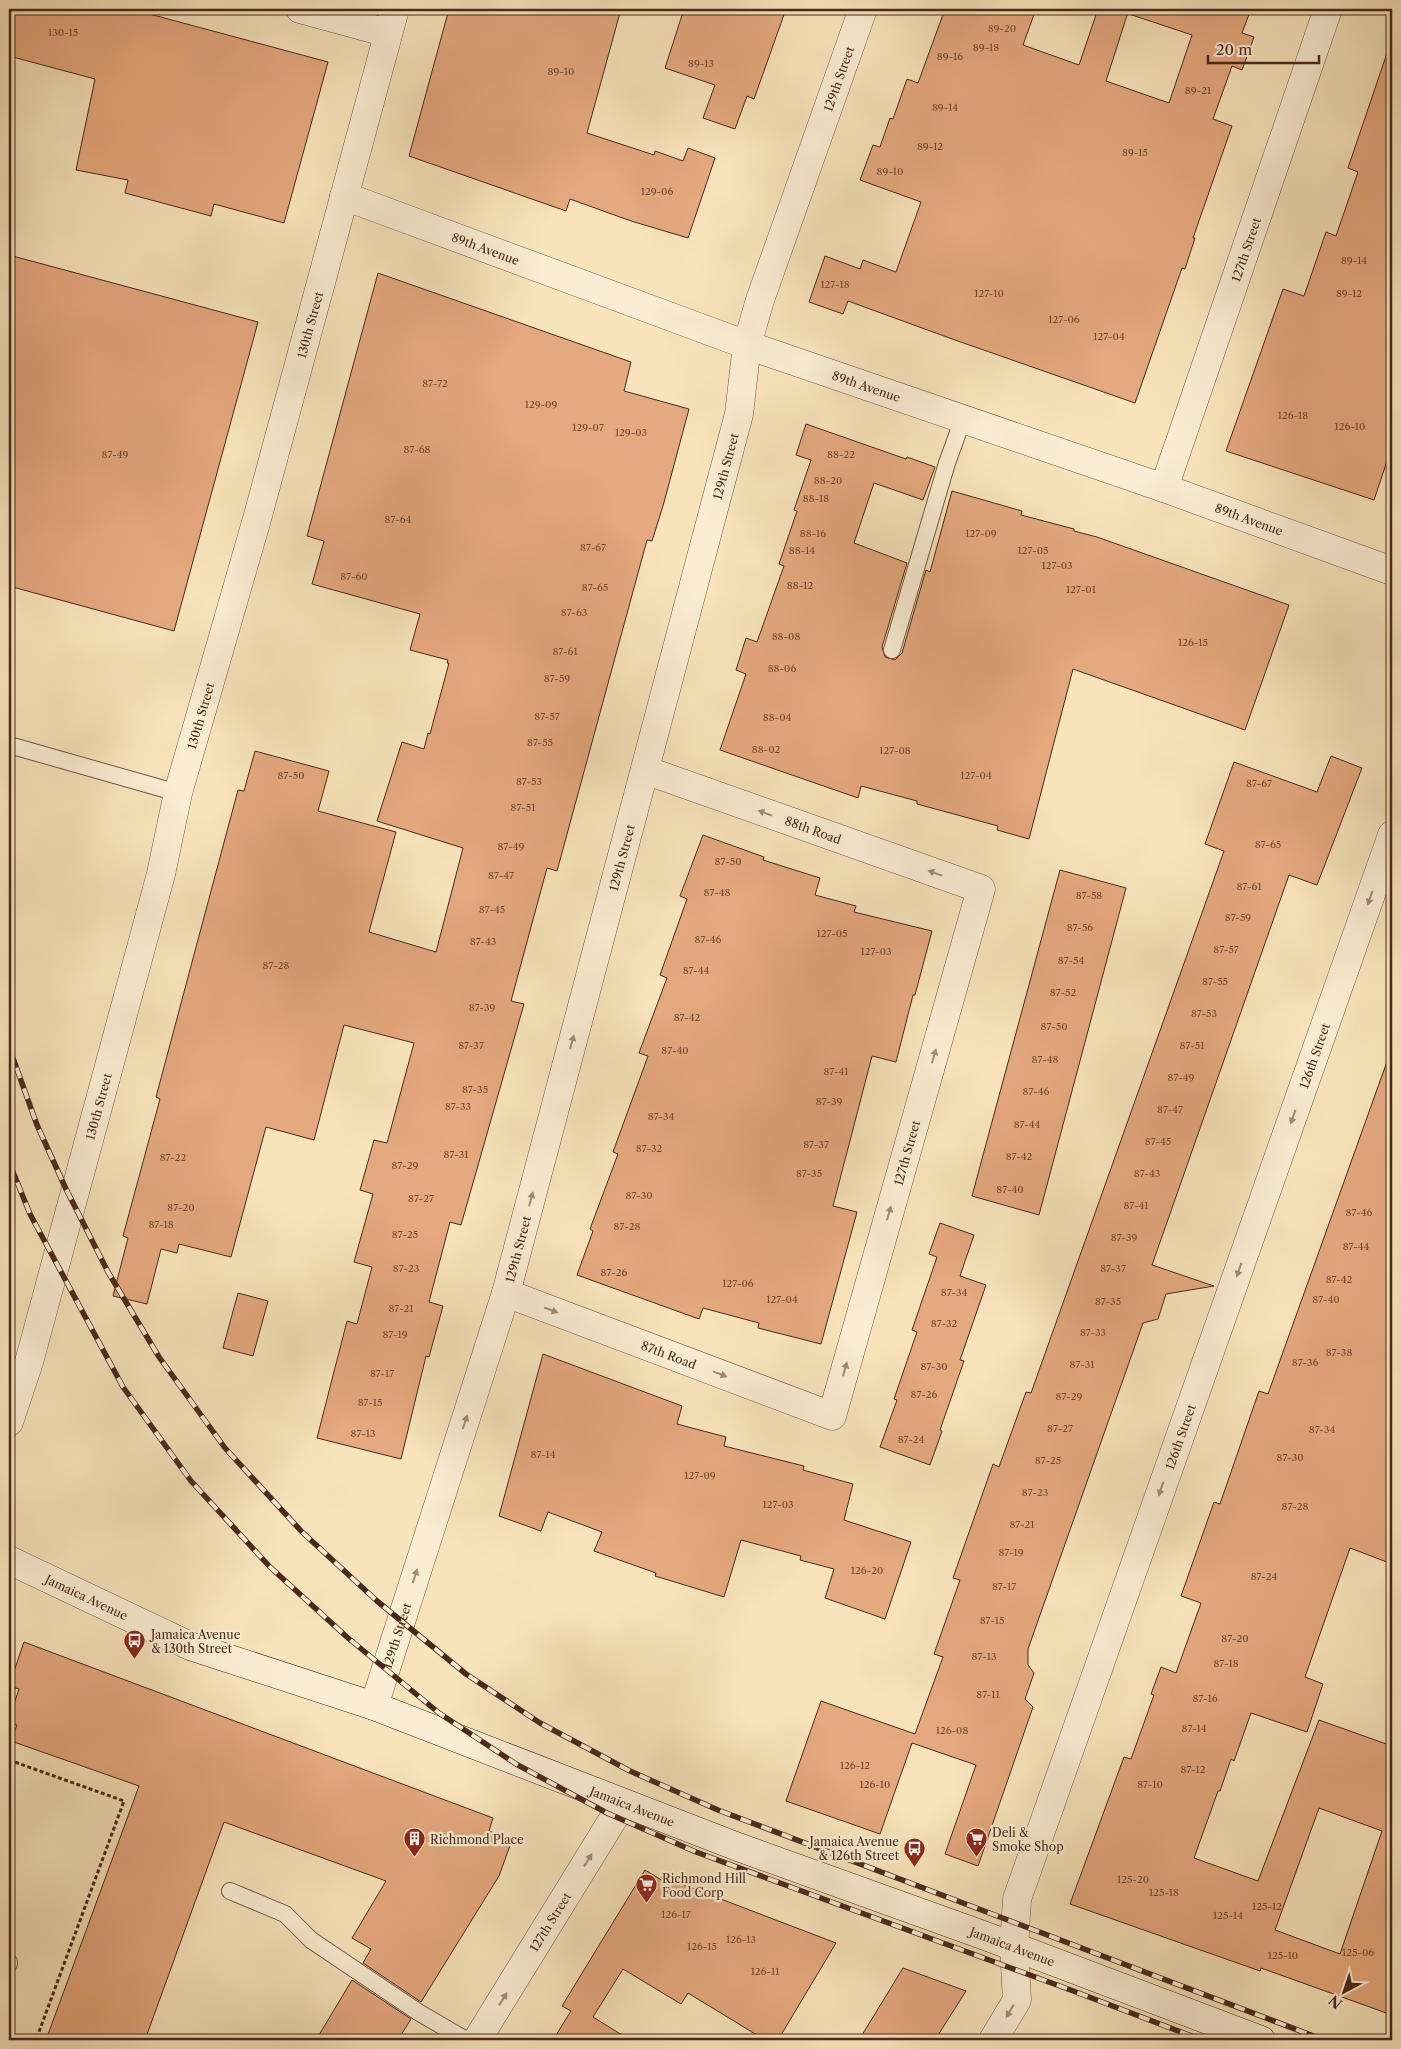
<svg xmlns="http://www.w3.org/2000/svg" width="1401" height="2049" viewBox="0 0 1401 2049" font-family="'Libre Caslon Text',serif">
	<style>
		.building { fill: #e4a97d; stroke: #4a291c; fill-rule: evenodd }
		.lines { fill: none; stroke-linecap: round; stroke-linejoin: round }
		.lane-casing { stroke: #765844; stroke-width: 18 }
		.street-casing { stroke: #765844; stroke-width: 29 }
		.secondary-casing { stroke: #4a291c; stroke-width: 29 }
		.path { stroke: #4a291c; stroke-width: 3; stroke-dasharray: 4 2.5; stroke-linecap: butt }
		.lane { stroke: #faedd3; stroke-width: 16 }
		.street { stroke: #faedd3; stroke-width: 28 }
		.secondary { stroke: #faedd3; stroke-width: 28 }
		.rail-casing { stroke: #4a291c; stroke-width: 5.5 }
		.rail { stroke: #faedd3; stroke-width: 4; stroke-dasharray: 11; stroke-linecap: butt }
		.oneway { fill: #a28b78 }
		.labels { text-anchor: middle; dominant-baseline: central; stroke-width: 4.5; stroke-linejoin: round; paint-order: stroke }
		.number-label { font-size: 10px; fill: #704934 }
		.street-label { font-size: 12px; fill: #4a291c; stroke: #faedd3 }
		.poi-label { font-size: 12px; fill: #4a291c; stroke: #faedd3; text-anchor: start }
	</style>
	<rect width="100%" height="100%" fill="#f8e4bb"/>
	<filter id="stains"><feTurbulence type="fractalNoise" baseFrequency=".004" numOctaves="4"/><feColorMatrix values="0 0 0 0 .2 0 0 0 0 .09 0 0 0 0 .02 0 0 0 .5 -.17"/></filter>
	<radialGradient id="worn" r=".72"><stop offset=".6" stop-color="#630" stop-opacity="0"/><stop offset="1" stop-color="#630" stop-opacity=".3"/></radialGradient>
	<path class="building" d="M9,9H131L328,62L284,223L214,204L211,216L125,193L128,180L76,170L95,79L9,56Z
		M449,9H621L587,133L654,155L655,151L683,161L688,148L715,158L688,238L631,221L570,199L566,211L409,156Z
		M684,9H786L754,99L747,96L735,129L703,118L715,85L665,68Z
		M945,9H1036L1023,45L1079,65L1098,9H1129L1106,81L1169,103L1192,35L1129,14V9H1251L1242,33L1254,37L1242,70L1232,66L1213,119L1232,126L1193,238H1195L1185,269L1182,268L1135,403L955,340L848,301L843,314L809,302L825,256L860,269L863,260L896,272L921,202L860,180L873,145L880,147L890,118L893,119L907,79L918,83Z
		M1387,53L1392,54V446L1374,500L1226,451L1283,289L1304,296L1326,232L1336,236L1358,172L1348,168Z
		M9,255L258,322L174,631L9,586Z
		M378,273L631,362L624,391L689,409L663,506L652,541L647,540L557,871L547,868L511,1001L524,1004L461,1225L450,1222L429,1302L443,1306L429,1357L426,1356L401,1459L317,1438L347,1321L357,1324L372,1267L354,1262L373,1194L360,1190L374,1140L387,1143L414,1043L344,1025L314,1140L266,1127L231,1257L179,1244L177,1253L161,1249L147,1304L113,1296L128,1238L123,1236L160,1099L156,1097L238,790L244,791L255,751L329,771L318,811L396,832L369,932L436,952L463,848L377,821L402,742L424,749L428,733L430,734L449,663H447L448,660L410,650L420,614L312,584L324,541L307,536Z
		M806,424L906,459L907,457L935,467L923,500L874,483L854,543L907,563L882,647L885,657L895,660L902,653L926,570L930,572L952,491L1022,511L1021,515L1074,529V531L1097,537L1289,605L1245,730L1073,669L1029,839L997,830L998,826L917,804V801L861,786L858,798L720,750L746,674L736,670L746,638L757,642L784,566L779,564L797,511L794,510L811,460L796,455Z
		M1331,756L1362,768L1317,885L1289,875L1152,1265L1214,1286L1166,1294L1158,1319L1143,1323L1028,1649V1665L1034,1673L1025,1699L1033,1707L978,1866L945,1854L976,1765L912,1743L880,1834L786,1801L821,1701L915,1734L943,1657L934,1654L960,1580L953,1578L993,1464L999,1467L1026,1392L1031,1393L1224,851L1205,844L1234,762L1317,792Z
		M703,835L764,857L763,860L820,878L815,895L856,906L854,912L932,931L915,995H913L896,1062L872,1056L833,1206L857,1212L821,1344L758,1328L759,1323L703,1308L699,1319L577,1275L593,1231L590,1229L618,1154L613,1152L648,1056L639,1053L667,978L660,975L687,899L680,896Z
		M1060,870L1126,888L1039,1215L972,1196Z
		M1389,1056L1392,1057V1564L1350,1548L1305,1677L1323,1684L1307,1732L1251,1713L1234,1761L1231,1759L1220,1791H1218L1194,1858L1258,1881L1319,1720L1392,1746V2015L1261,1968L1260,1971L1070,1904L1124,1757L1131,1759L1154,1695L1151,1694L1161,1667L1176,1673L1201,1603L1181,1596L1214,1502L1220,1504L1259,1391L1268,1394ZM1319,1808L1382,1831L1340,1954L1275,1930Z
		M940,1223L974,1235L960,1276L986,1285L960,1360L964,1361L940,1430L942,1431L930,1465L880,1447L897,1400L894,1399L917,1332L912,1330L937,1257L929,1254Z
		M238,1293L268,1301L253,1356L223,1348Z
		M543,1354L682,1406L677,1424L726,1437L724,1446L804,1466L803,1470L853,1484L844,1520L911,1542L885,1619L825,1598L834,1569L800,1560L801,1556L741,1540L724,1597L655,1576L656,1573L594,1551L602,1532L548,1512L541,1531L499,1516Z
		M24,1642L493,1818L489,1831L512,1840L499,1876L421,2002L363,1963L371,1949L352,1938L386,1881L224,1822L145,2040H46L139,1786L11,1741L17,1725L9,1722V1719L19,1689L9,1686Z
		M645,1870L668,1884L671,1880L836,1943L778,2040H765L688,1993L681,2004L623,1969L593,2017L630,2040H553L571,2011L562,2006Z
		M903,1968L966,1991L935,2040H859Z
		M352,1980L411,2019L398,2040H316Z"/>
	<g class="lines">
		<defs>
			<path id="lane" d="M892,650L947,463L963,419
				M9,745L178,793
				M230,1891L285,1914L311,1940L418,2012L466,2040
				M9,1962V1964"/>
			<g id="street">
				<path d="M300,9L388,33"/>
				<path id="s1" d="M344,196L747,345L1164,488L1392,571"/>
				<path id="s2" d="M1164,488L1328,9"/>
				<path id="s3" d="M506,1293L832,1416L981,889L645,770"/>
				<path id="s4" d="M9,1422L29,1362L161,874L178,793L257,519L395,9"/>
				<path id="s5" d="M374,1706L506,1293L739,414L747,345L760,300L863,9"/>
				<path id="s6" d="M477,2040L623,1803"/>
				<path id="s7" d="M993,2040L1017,2000L1014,1947L1017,1899L1392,835"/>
			</g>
			<g id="secondary">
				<path id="s8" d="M9,1560L190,1646L374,1706L738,1847L980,1934L1261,2040"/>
			</g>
		</defs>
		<use href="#lane" class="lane-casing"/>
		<use href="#street" class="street-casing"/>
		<use href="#secondary" class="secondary-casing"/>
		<path class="path" d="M9,1621L11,1614
			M9,1760L124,1801L36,2040"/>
		<use href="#lane" class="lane"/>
		<use href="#street" class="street"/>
		<use href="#secondary" class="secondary"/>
		<defs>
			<path id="rail" d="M9,1047L37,1125L66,1189L108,1272L159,1357L225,1448L302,1532L377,1601L466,1674L540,1723L630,1771L718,1810L1324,2040
				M9,1162L30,1214L123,1387L191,1481L270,1567L348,1638L439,1713L516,1764L607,1813L696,1852L1076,1992L1202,2040"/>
		</defs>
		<use href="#rail" class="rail-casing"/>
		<use href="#rail" class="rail"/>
	</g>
	<defs><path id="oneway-solid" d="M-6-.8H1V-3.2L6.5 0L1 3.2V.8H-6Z" transform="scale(1.25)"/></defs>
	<g class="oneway">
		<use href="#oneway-solid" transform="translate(765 813) rotate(-160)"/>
		<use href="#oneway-solid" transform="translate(935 873) rotate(-160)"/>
		<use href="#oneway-solid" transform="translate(1370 898) rotate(109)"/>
		<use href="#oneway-solid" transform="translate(572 1042) rotate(-75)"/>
		<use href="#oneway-solid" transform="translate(934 1056) rotate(-74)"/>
		<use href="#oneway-solid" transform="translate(1293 1117) rotate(109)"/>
		<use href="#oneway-solid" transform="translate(531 1199) rotate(-75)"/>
		<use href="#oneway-solid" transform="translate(889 1213) rotate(-74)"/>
		<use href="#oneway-solid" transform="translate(1239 1270) rotate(109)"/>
		<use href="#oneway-solid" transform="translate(551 1310) rotate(21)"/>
		<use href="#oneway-solid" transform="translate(845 1369) rotate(-74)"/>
		<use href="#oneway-solid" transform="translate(720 1374) rotate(21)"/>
		<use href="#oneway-solid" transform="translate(465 1422) rotate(-72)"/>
		<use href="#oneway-solid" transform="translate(1161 1489) rotate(109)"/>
		<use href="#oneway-solid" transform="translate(415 1576) rotate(-72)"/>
		<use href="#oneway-solid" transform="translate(588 1860) rotate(-58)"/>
		<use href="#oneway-solid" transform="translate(503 1999) rotate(-58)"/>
		<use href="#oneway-solid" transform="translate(1010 2011) rotate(121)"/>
	</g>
	<defs>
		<symbol id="bus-pin" viewBox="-11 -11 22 30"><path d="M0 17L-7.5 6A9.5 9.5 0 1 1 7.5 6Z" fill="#8f2418" stroke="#faedd3"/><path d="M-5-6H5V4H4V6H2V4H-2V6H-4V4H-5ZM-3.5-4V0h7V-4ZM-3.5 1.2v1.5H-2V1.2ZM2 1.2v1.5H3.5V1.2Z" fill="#fff"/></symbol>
		<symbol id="building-pin" viewBox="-11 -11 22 30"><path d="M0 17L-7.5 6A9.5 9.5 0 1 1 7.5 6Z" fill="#8f2418" stroke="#faedd3"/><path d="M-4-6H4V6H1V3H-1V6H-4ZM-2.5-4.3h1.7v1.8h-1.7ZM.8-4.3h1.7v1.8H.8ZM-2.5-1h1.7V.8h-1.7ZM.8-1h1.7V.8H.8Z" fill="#fff"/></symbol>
		<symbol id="supermarket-pin" viewBox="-11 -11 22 30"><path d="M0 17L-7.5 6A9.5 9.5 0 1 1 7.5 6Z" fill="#8f2418" stroke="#faedd3"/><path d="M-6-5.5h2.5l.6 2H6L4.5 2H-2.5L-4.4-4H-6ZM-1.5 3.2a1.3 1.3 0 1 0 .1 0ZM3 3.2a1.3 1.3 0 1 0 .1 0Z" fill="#fff"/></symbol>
	</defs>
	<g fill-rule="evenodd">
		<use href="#bus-pin" x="122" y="1628" width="25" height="34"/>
		<use href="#building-pin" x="402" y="1826" width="25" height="34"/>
		<use href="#supermarket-pin" x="964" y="1826" width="25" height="34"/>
		<use href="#bus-pin" x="902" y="1836" width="25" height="34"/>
		<use href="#supermarket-pin" x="634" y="1872" width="25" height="34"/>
	</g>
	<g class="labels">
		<g class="number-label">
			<text x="1002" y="28">89-20</text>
			<text x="63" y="32">130-15</text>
			<text x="986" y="47">89-18</text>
			<text x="950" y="56">89-16</text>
			<text x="701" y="63">89-13</text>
			<text x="561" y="71">89-10</text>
			<text x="1198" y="90">89-21</text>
			<text x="945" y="107">89-14</text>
			<text x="930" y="146">89-12</text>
			<text x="1135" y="152">89-15</text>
			<text x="890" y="171">89-10</text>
			<text x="657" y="191">129-06</text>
			<text x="1354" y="260">89-14</text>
			<text x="835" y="284">127-18</text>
			<text x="989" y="293">127-10</text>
			<text x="1349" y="293">89-12</text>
			<text x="1064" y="319">127-06</text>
			<text x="1109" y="336">127-04</text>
			<text x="435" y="383">87-72</text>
			<text x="541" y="404">129-09</text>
			<text x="1293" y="415">126-18</text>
			<text x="1350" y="426">126-10</text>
			<text x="588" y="427">129-07</text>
			<text x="631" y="432">129-03</text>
			<text x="417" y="449">87-68</text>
			<text x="115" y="454">87-49</text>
			<text x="841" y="454">88-22</text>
			<text x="828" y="480">88-20</text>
			<text x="816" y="498">88-18</text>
			<text x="398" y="519">87-64</text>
			<text x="813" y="533">88-16</text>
			<text x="981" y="533">127-09</text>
			<text x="593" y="547">87-67</text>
			<text x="802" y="550">88-14</text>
			<text x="1033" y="550">127-05</text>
			<text x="1057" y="565">127-03</text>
			<text x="354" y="576">87-60</text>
			<text x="800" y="585">88-12</text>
			<text x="595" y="587">87-65</text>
			<text x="1081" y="589">127-01</text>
			<text x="574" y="612">87-63</text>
			<text x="786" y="636">88-08</text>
			<text x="1193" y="642">126-15</text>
			<text x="565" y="651">87-61</text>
			<text x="782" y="668">88-06</text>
			<text x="557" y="678">87-59</text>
			<text x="547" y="716">87-57</text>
			<text x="777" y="717">88-04</text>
			<text x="540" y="742">87-55</text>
			<text x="766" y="749">88-02</text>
			<text x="895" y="750">127-08</text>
			<text x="291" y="775">87-50</text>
			<text x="976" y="775">127-04</text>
			<text x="529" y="781">87-53</text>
			<text x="1259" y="783">87-67</text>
			<text x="523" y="807">87-51</text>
			<text x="1268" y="844">87-65</text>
			<text x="511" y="846">87-49</text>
			<text x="728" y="861">87-50</text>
			<text x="501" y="875">87-47</text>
			<text x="1249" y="886">87-61</text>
			<text x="717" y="892">87-48</text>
			<text x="1089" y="895">87-58</text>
			<text x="492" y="909">87-45</text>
			<text x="1238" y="917">87-59</text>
			<text x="1080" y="927">87-56</text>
			<text x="832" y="933">127-05</text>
			<text x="708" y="939">87-46</text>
			<text x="483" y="941">87-43</text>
			<text x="1226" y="949">87-57</text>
			<text x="876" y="951">127-03</text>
			<text x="1071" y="960">87-54</text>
			<text x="276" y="965">87-28</text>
			<text x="696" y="970">87-44</text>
			<text x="1215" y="981">87-55</text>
			<text x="1063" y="992">87-52</text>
			<text x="482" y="1007">87-39</text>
			<text x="1204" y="1013">87-53</text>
			<text x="687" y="1017">87-42</text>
			<text x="1054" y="1026">87-50</text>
			<text x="471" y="1045">87-37</text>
			<text x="1192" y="1045">87-51</text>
			<text x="675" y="1050">87-40</text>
			<text x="1045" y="1059">87-48</text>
			<text x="836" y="1071">87-41</text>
			<text x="1181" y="1077">87-49</text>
			<text x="475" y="1089">87-35</text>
			<text x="1036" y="1091">87-46</text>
			<text x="829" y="1101">87-39</text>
			<text x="458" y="1106">87-33</text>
			<text x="1170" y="1109">87-47</text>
			<text x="661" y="1116">87-34</text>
			<text x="1027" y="1124">87-44</text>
			<text x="1158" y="1141">87-45</text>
			<text x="816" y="1144">87-37</text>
			<text x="649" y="1148">87-32</text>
			<text x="456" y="1154">87-31</text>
			<text x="1019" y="1156">87-42</text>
			<text x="173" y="1157">87-22</text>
			<text x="405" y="1165">87-29</text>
			<text x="809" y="1173">87-35</text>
			<text x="1147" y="1173">87-43</text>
			<text x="1010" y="1189">87-40</text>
			<text x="639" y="1195">87-30</text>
			<text x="421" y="1198">87-27</text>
			<text x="1136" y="1205">87-41</text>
			<text x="181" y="1207">87-20</text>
			<text x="1359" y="1212">87-46</text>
			<text x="161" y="1224">87-18</text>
			<text x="627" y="1226">87-28</text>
			<text x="405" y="1234">87-25</text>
			<text x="1124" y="1237">87-39</text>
			<text x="1356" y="1246">87-44</text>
			<text x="406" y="1268">87-23</text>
			<text x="1113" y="1268">87-37</text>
			<text x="614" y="1272">87-26</text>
			<text x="1339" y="1279">87-42</text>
			<text x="738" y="1283">127-06</text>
			<text x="954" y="1292">87-34</text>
			<text x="782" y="1299">127-04</text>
			<text x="1326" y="1299">87-40</text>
			<text x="1108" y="1301">87-35</text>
			<text x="401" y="1308">87-21</text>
			<text x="944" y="1323">87-32</text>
			<text x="1093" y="1332">87-33</text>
			<text x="395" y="1334">87-19</text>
			<text x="1339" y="1352">87-38</text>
			<text x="1305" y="1362">87-36</text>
			<text x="1082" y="1364">87-31</text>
			<text x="934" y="1366">87-30</text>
			<text x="382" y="1373">87-17</text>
			<text x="924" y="1394">87-26</text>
			<text x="1069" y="1396">87-29</text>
			<text x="370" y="1402">87-15</text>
			<text x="1060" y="1428">87-27</text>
			<text x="1322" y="1429">87-34</text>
			<text x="363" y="1433">87-13</text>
			<text x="911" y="1439">87-24</text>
			<text x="543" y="1454">87-14</text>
			<text x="1290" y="1457">87-30</text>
			<text x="1048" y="1460">87-25</text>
			<text x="700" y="1475">127-09</text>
			<text x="1035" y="1492">87-23</text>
			<text x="778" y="1504">127-03</text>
			<text x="1295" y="1506">87-28</text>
			<text x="1022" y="1524">87-21</text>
			<text x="1011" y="1552">87-19</text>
			<text x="867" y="1570">126-20</text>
			<text x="1264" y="1576">87-24</text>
			<text x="1004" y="1586">87-17</text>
			<text x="992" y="1620">87-15</text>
			<text x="1235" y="1638">87-20</text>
			<text x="984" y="1656">87-13</text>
			<text x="1226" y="1663">87-18</text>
			<text x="988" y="1694">87-11</text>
			<text x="1205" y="1698">87-16</text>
			<text x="1194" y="1728">87-14</text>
			<text x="952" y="1730">126-08</text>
			<text x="855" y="1765">126-12</text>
			<text x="1193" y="1769">87-12</text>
			<text x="875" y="1784">126-10</text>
			<text x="1150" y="1784">87-10</text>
			<text x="1133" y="1879">125-20</text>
			<text x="1164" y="1892">125-18</text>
			<text x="1267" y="1906">125-12</text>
			<text x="676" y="1914">126-17</text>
			<text x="1228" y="1915">125-14</text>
			<text x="741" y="1939">126-13</text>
			<text x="702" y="1946">126-15</text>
			<text x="1358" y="1952">125-06</text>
			<text x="1283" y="1955">125-10</text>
			<text x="765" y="1971">126-11</text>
		</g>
		<g class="street-label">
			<text stroke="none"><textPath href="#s5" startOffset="1694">129th Street</textPath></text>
			<text stroke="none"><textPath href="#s1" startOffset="151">89th Avenue</textPath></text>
			<text stroke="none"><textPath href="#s2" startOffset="252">127th Street</textPath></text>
			<text stroke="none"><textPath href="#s4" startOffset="1138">130th Street</textPath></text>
			<text stroke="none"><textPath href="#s1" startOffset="556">89th Avenue</textPath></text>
			<text stroke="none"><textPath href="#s5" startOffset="1289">129th Street</textPath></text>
			<text stroke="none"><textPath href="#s1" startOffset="961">89th Avenue</textPath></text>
			<text stroke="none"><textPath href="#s4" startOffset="732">130th Street</textPath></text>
			<text transform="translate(813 830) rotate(20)">88th Road</text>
			<text stroke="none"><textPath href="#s5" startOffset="884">129th Street</textPath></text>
			<text stroke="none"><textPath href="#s7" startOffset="1042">126th Street</textPath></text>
			<text stroke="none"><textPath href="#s4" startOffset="328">130th Street</textPath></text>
			<text stroke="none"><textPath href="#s3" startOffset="622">127th Street</textPath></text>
			<text stroke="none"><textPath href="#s5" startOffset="479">129th Street</textPath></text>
			<text stroke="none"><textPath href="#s3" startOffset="174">87th Road</textPath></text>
			<text stroke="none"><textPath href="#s7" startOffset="638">126th Street</textPath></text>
			<text stroke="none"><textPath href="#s8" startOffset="86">Jamaica Avenue</textPath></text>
			<text stroke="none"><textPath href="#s5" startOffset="74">129th Street</textPath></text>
			<text stroke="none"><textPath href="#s8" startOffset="671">Jamaica Avenue</textPath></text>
			<text stroke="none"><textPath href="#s6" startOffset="139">127th Street</textPath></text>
			<text stroke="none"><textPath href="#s8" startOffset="1076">Jamaica Avenue</textPath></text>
		</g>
		<g class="poi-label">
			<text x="151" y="1634">Jamaica Avenue<tspan x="151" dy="14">&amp; 130th Street</tspan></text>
			<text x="992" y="1832">Deli &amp;<tspan x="992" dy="14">Smoke Shop</tspan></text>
			<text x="430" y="1839">Richmond Place</text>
			<text x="899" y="1841" text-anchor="end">Jamaica Avenue<tspan x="899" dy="14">&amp; 126th Street</tspan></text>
			<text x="662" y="1878">Richmond Hill<tspan x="662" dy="14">Food Corp</tspan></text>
		</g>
	</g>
	<rect width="1401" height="2049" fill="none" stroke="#f8e4bb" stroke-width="30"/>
	<rect x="10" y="10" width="1381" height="2029" fill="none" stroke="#4a291c" stroke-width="2.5"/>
	<rect x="15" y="15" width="1371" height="2019" fill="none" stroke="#4a291c"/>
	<g transform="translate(1344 1992) rotate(220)" stroke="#faedd3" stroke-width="4" paint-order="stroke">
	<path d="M0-4L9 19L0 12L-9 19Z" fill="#4a291c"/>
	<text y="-8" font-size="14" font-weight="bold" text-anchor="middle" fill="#4a291c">N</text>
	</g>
	<path d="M1208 55v8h111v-8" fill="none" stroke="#4a291c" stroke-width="2.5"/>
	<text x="1216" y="55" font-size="15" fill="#4a291c" stroke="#faedd3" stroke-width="4" paint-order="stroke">20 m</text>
	<rect width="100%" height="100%" filter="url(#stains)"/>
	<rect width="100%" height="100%" fill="url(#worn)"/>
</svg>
